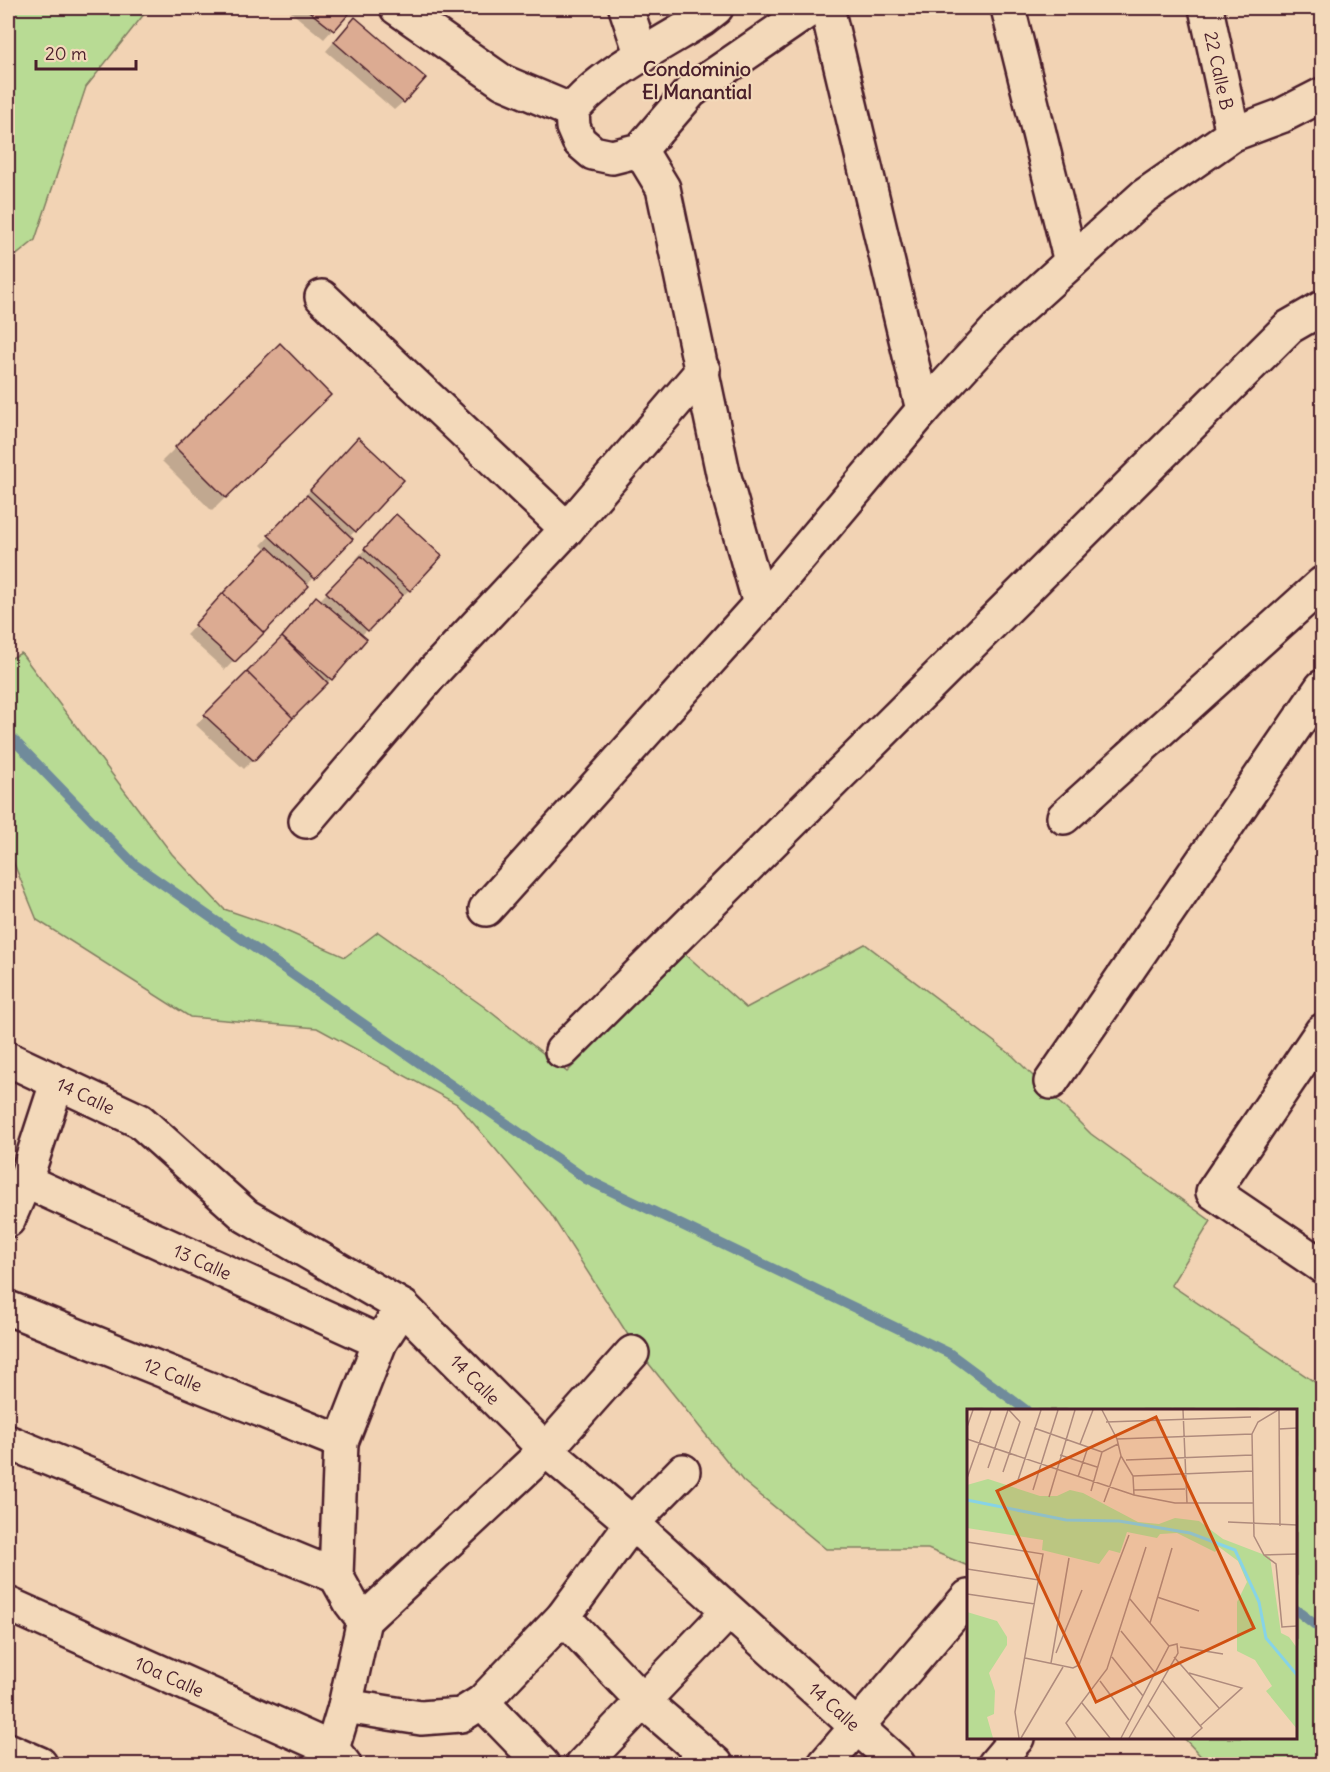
<svg xmlns="http://www.w3.org/2000/svg" width="1330" height="1772" viewBox="0 0 1330 1772" font-family="Delius,sans-serif">
	<style>
		.green { fill: #b8db94; stroke: #817d60; stroke-width: 1.5 }
		.shadow { fill: #0003 }
		.lines { fill: none; stroke-linecap: round; stroke-linejoin: round }
		.stream { stroke: #6f8b9b; stroke-width: 10 }
		.building { fill: #dcab92; stroke: #4a1f2b; stroke-width: 1.5 }
		.minor-casing { stroke: #4a1f2b; stroke-width: 38 }
		.minor { stroke: #f3d9ba; stroke-width: 33 }
		.labels { text-anchor: middle; dominant-baseline: central; stroke-width: 4.5; stroke-linejoin: round; paint-order: stroke }
		.street-label { font-size: 18px; fill: #4a1f2b; stroke: #f3d9ba }
		.neighbourhood-label { font-size: 20px; font-weight: bold; fill: #4a1f2b; stroke: #f3d9ba }
		.inset-river { fill: none; stroke: #87d3e6; stroke-width: 3 }
		.inset-road { fill: none; stroke: #af8b7d; stroke-width: 1.5 }
		.view { fill: #d05011; fill-opacity: 0.15; stroke: #d05011; stroke-width: 3 }
		.inset-edge { fill: none; stroke: #4a1f2b; stroke-width: 3 }
	</style>
	<rect width="100%" height="100%" fill="#f2d3b4"/>
	<filter id="ink" filterUnits="userSpaceOnUse"><feTurbulence type="fractalNoise" baseFrequency=".0167" numOctaves="2"/><feDisplacementMap in="SourceGraphic" scale="12" xChannelSelector="R" yChannelSelector="G"/><feConvolveMatrix kernelMatrix="1 2 1 2 8 2 1 2 1" color-interpolation-filters="sRGB"/></filter>
	<g filter="url(#ink)">
		<path class="green" d="M8,8H149L86,87L35,240L8,262Z
			M21,653L172,854L224,909L277,927L345,957L378,932L483,1006L567,1072L684,953L746,1008L865,944L1013,1056L1091,1134L1211,1221L1171,1285L1322,1387V1764H1208L1184,1738H1296V1410H968V1566L928,1549H826L743,1481L637,1349L550,1213L457,1104L317,1028L190,1017L37,920L8,849V660Z"/>
		<path class="shadow" d="M286,8H352L324,39Z
			M346,28L403,102L394,110L326,51Z
			M280,345L329,395L212,511L162,461Z
			M349,448L355,531L349,537L351,539L225,670L186,635L267,551L261,545L304,501L302,499Z
			M387,525L409,590L400,599L399,597L361,636L331,679L244,769L196,725L274,647L307,607L319,601L358,561L356,559Z"/>
		<g class="lines">
			<path class="stream" d="M8,734L134,864L586,1179L949,1353L1026,1410
				M1296,1610L1322,1630"/>
		</g>
		<path class="building" d="M305,8H354L334,31Z
			M355,17L426,78L404,103L334,42Z
			M280,343L331,395L226,498L175,447Z
			M358,437L404,480L356,532L310,490Z
			M307,495L353,539L315,579L268,535Z
			M396,514L442,556L410,591L364,549Z
			M268,547L309,586L264,633L223,593Z
			M361,556L403,595L368,631L326,592Z
			M223,593L264,633L235,662L194,625Z
			M316,596L367,639L332,680L282,637Z
			M282,637L328,683L293,718L247,672Z
			M247,672L293,718L254,761L204,715Z"/>
		<g class="lines">
			<defs>
				<g id="minor">
					<path d="M397,8L503,82L572,111"/>
					<path d="M626,8L642,56"/>
					<path d="M716,8L702,19C663,43 598,76 572,111L573,127L579,141L593,153L612,157L640,150L691,91L812,8"/>
					<path d="M827,8L923,410"/>
					<path d="M1008,8L1071,262"/>
					<path id="s1" d="M1206,8L1233,134"/>
					<path d="M640,150L663,188L723,473L760,604"/>
					<path d="M322,297L567,529"/>
					<path d="M1064,817L1322,584"/>
					<path d="M306,821L434,671L567,529L703,370"/>
					<path d="M486,909L760,604L923,410L998,328L1144,196L1233,134L1281,116L1322,95"/>
					<path d="M1322,1031L1213,1192L1322,1266"/>
					<path d="M562,1051L1289,327L1322,308"/>
					<path id="s2" d="M8,1059L140,1121L246,1216L403,1307L546,1450L632,1523L898,1764"/>
					<path d="M1051,1082L1322,687"/>
					<path id="s3" d="M25,1181L380,1342"/>
					<path d="M8,1220L25,1181L57,1083"/>
					<path id="s4" d="M8,1308L341,1442"/>
					<path d="M8,1442L336,1576"/>
					<path id="s5" d="M8,1604L332,1749L344,1764"/>
					<path d="M563,1617L643,1701L716,1764"/>
					<path d="M364,1620L546,1450L632,1353"/>
					<path d="M482,1702L542,1764"/>
					<path d="M345,1706L421,1718L461,1715L482,1702L563,1617L632,1523L683,1471"/>
					<path d="M332,1749L345,1706L364,1620L351,1603L336,1576L341,1442L380,1342L403,1307"/>
					<path d="M8,1750L40,1764"/>
					<path d="M583,1764L728,1612"/>
					<path d="M825,1764L968,1597"/>
					<path d="M995,1764L1017,1738"/>
				</g>
			</defs>
			<use href="#minor" class="minor-casing"/>
			<use href="#minor" class="minor"/>
		</g>
	</g>
	<g class="labels">
		<g class="street-label">
			<text stroke="none"><textPath href="#s1" startOffset="64">22 Calle B</textPath></text>
			<text stroke="none"><textPath href="#s2" startOffset="86">14 Calle</textPath></text>
			<text stroke="none"><textPath href="#s3" startOffset="195">13 Calle</textPath></text>
			<text stroke="none"><textPath href="#s4" startOffset="178">12 Calle</textPath></text>
			<text stroke="none"><textPath href="#s2" startOffset="572">14 Calle</textPath></text>
			<text stroke="none"><textPath href="#s5" startOffset="177">10a Calle</textPath></text>
			<text stroke="none"><textPath href="#s2" startOffset="1058">14 Calle</textPath></text>
		</g>
		<g class="neighbourhood-label">
			<text x="697" y="68">Condominio<tspan x="697" dy="23">El Manantial</tspan></text>
		</g>
	</g>
	<g transform="translate(967 1409)">
		<rect width="330" height="330" fill="#f2d3b4"/>
		<path d="M21,70L73,87H90L103,81L116,84L171,113L192,115L208,109L232,112L256,130L303,148L314,224L322,228L330,239V320L299,282L305,277L288,251L270,242V193L280,173L271,152L252,138L248,143L210,124L193,125L190,129L160,123L153,144L142,141L132,155L75,141L76,131L0,119V76ZM0,203L30,212L40,228V236L22,264L28,282L27,305L20,308L26,329H0Z" fill="#b8db94"/>
		<path class="inset-river" d="M0,91L99,111L152,112L223,124L268,141L292,193L299,229L330,266"/>
		<path class="inset-road" d="M135,1L150,30M216,1L220,94M311,1L291,13L285,25L287,127L297,146L309,155L315,218L330,217M312,1L313,117M139,13L284,8M0,18L6,1M67,19L135,43M312,20L330,19M0,30L167,86L208,94H286M150,30L285,25M150,30L154,47L166,67L167,86M113,35L126,1M93,46L130,58M159,51L285,46M21,59L41,1M36,63L53,13L42,1M166,67L286,62M111,68L121,38M0,69L24,1M51,71L74,1M66,81L91,1M167,81L218,80M124,82L135,43L151,35M82,88L108,1M137,93L154,47M261,113L330,116M0,133L76,145L48,303L52,329M297,146L330,145M0,160L72,171M0,185L68,195M190,188L232,202M163,190L202,237M183,214L205,139M154,222L189,265M213,238L256,245M89,244L115,181M145,248L176,287M207,248L252,299M58,249L106,259L112,256L162,126M84,254L102,149M222,264L275,279L233,317M195,271L235,319L224,329M133,272L162,311M115,294L143,329M181,296L208,329M54,329L96,258M109,329L99,314L140,260L179,138M154,329L202,237L210,235L211,244L162,329"/>
		<path class="view" d="M189,8L287,219L129,293L30,82Z"/>
		<rect width="330" height="330" class="inset-edge"/>
	</g>
	<rect width="1330" height="1772" fill="none" stroke="#f3d9ba" stroke-width="30"/>
	<rect x="15" y="15" width="1300" height="1742" fill="none" stroke="#4a1f2b" stroke-width="2" filter="url(#ink)"/>
	<path d="M36 60v9h100v-9" fill="none" stroke="#4a1f2b" stroke-width="3"/>
	<text x="45" y="60" font-size="18" fill="#4a1f2b" stroke="#f3d9ba" stroke-width="4.5" paint-order="stroke">20 m</text>
</svg>
